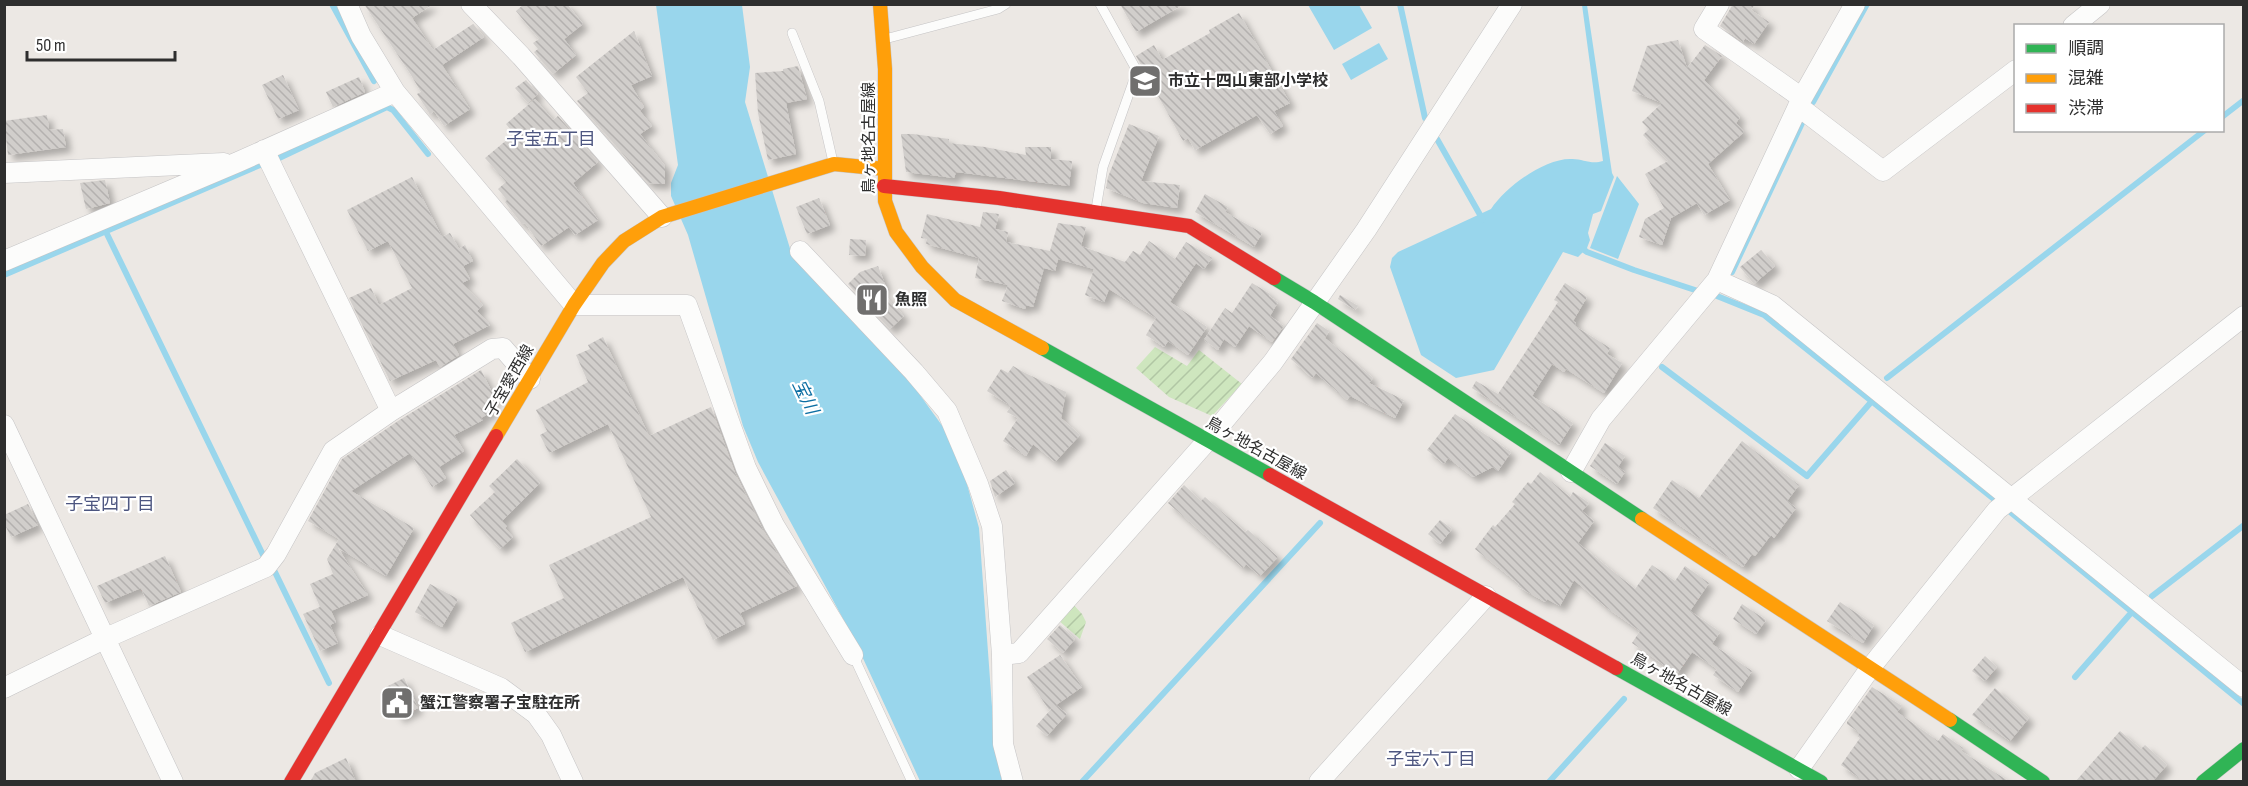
<svg xmlns="http://www.w3.org/2000/svg" width="2248" height="786" viewBox="0 0 2248 786" font-family="'Sofia Sans Condensed','Noto Sans JP',sans-serif">
	<style>
		.garden { fill: url(#garden-furrows) }
		.water { fill: #99d6ec }
		.lines { fill: none; stroke-linecap: round; stroke-linejoin: round }
		.stream { stroke: #99d6ec; stroke-width: 6 }
		.building { fill: url(#building-back-hatch); filter: url(#shadow) }
		.lane-casing { stroke: #c5c4c5; stroke-width: 10 }
		.street-casing { stroke: #c5c4c5; stroke-width: 21 }
		.fast-casing { stroke: #c5c4c5; stroke-width: 15 }
		.slow-casing { stroke: #c5c4c5; stroke-width: 15 }
		.jam-casing { stroke: #c5c4c5; stroke-width: 15 }
		.lane { stroke: #fcfcfb; stroke-width: 9 }
		.street { stroke: #fcfcfb; stroke-width: 20 }
		.fast { stroke: #30b455; stroke-width: 14 }
		.slow { stroke: #ff9f0a; stroke-width: 14 }
		.jam { stroke: #e5322d; stroke-width: 14 }
		.labels { text-anchor: middle; dominant-baseline: central; stroke-width: 4.5; stroke-linejoin: round; paint-order: stroke }
		.poi-label { font-size: 16px; font-weight: bold; fill: #2e2e2e; stroke: #fff; text-anchor: start }
		.street-label { font-size: 16px; fill: #2e2e2e; stroke: #fff }
		.neighbourhood-label { font-size: 18px; fill: #4d5680; stroke: #fff }
		.water-label { font-size: 18px; font-style: italic; fill: #0d6fa3; stroke: #fff }
	</style>
	<defs>
		<pattern id="garden-furrows" width="10" height="10" patternUnits="userSpaceOnUse" patternTransform="scale(1.5)"><rect width="10" height="10" fill="#cee6be"/><path d="M-1 1l2-2M0 10L10 0M9 11l2-2" fill="none" stroke="#b1c6a4"/></pattern>
		<pattern id="building-back-hatch" width="6" height="6" patternUnits="userSpaceOnUse" patternTransform="scale(1.5)"><rect width="6" height="6" fill="#d1cecb"/><path d="M-1 5l2 2M0 0l6 6M5-1l2 2" fill="none" stroke="#b4b1af"/></pattern>
		<filter id="shadow"><feDropShadow dx="5.5" dy="5.5" stdDeviation="3" flood-color="#0004"/></filter>
	</defs>
	<rect width="100%" height="100%" fill="#ece8e4"/>
	<path class="garden" d="M1155,347L1187,366L1199,350L1242,384L1212,416L1169,397L1136,368Z
		M1072,603L1082,614L1086,622L1080,639L1058,620Z"/>
	<path class="water" d="M656,5H742L750,67L745,102L792,255L912,384L946,431L961,462L979,528L995,748L1002,781H920L854,639L758,462L743,426L688,235L671,196V183L678,165Z
		M1308,5H1359L1372,28L1334,50Z
		M1582,5H1587L1612,173L1614,177L1601,211L1593,214L1588,233L1590,240L1587,248L1578,257L1563,252L1494,370L1456,378L1421,355L1390,267L1392,258L1398,252L1491,209C1505,188 1543,159 1570,159C1582,158 1590,165 1603,161Z
		M1379,43L1388,59L1351,80L1342,64Z
		M1617,176L1639,204L1618,259L1590,248Z"/>
	<g class="lines">
		<path class="stream" d="M332,4L374,81
			M1400,4L1425,118
			M1813,102L1867,4
			M2222,117L2244,100
			M1437,139L1483,220
			M275,160L387,107L393,110L428,154
			M106,232L264,557
			M1580,247L1587,252L1634,270L1698,291
			M1732,272L1803,121
			M4,275L260,165
			M1717,296L1764,315L1995,500
			M1662,367L1807,476L1872,401
			M1887,378L2205,130
			M2009,511L2244,704
			M273,568L329,683
			M2152,596L2244,525
			M2075,677L2131,613
			M1082,782L1320,523
			M1549,782L1624,699"/>
	</g>
	<path class="building" d="M364,4H433L412,18L433,50L473,24L484,37L442,65L470,109L444,126L434,111L430,114L417,94L421,92L411,75Z
		M524,4H567L583,24L564,39L576,55L553,74L534,52L538,49L533,43L539,39L516,11Z
		M1120,4H1184L1136,32Z
		M1733,4H1755L1751,10L1769,22L1754,44L1745,38L1743,42L1720,26Z
		M1239,13L1290,103L1274,111L1283,126L1270,134L1257,115L1195,150L1188,138L1183,141L1136,56L1154,45L1162,60L1210,33L1209,30Z
		M634,31L652,76L631,85L644,107L640,111L652,126L640,134L665,166V184L648,183L577,101L588,93L576,77Z
		M1678,40L1687,68L1705,45L1722,56L1704,80L1740,117L1736,123L1744,132L1708,164L1730,200L1704,215L1697,203L1671,218L1662,245L1639,237L1645,219L1664,208L1645,174L1668,161L1643,135L1649,129L1642,122L1662,103L1632,91L1647,46Z
		M798,66L807,99L786,103L796,154L768,160L758,113L755,73L783,71V69Z
		M283,75L299,110L278,119L262,85Z
		M359,77L365,92L333,107L326,92Z
		M526,80L538,94L528,103L515,88Z
		M535,99L553,120L558,116L598,162L573,183L598,220L575,235L569,227L541,246L525,223L522,224L505,202L507,200L498,189L506,182L485,158L514,134L506,124Z
		M47,115L49,130L63,129L66,147L8,155L4,121Z
		M1129,124L1159,136L1141,181L1180,185L1177,208L1143,203L1106,188L1108,177Z
		M901,134H913L949,139V143L985,147L1026,155L1025,147H1051V159L1072,161L1069,186L956,172L954,178L906,172Z
		M412,177L442,237L450,233L459,249L465,245L473,261L463,266L470,279L462,283L483,305L477,311L490,325L453,344L459,355L440,367L436,360L390,381L349,298L371,288L379,305L412,288L388,241L368,251L347,210Z
		M105,180L110,203L86,209L80,183Z
		M1205,194L1228,207L1225,212L1262,233L1254,247L1195,212Z
		M819,198L830,225L807,234L796,207Z
		M983,212L999,214L995,229L1008,232L1006,242L1050,251L1058,223L1086,227L1081,246L1125,262L1133,251L1140,255L1149,241L1175,259L1186,242L1212,258L1204,269L1196,263L1170,302L1207,327L1188,355L1168,341L1164,347L1146,335L1156,318L1109,289L1104,302L1085,295L1094,269L1058,259L1055,271L1044,268L1033,307L1026,305L1025,309L1002,301L1008,285L975,278L979,258L926,244L927,239L921,238L927,214L980,227Z
		M850,239L866,240L865,256L849,255Z
		M1761,250L1775,266L1754,284L1740,267Z
		M878,266L886,287L881,291L904,316L890,329L848,284L860,272Z
		M1252,283L1270,294L1269,296L1278,302L1270,316L1284,326L1272,342L1249,326L1235,347L1224,339L1218,350L1204,340L1225,308L1232,313Z
		M1565,283L1587,297L1573,321L1576,323L1575,326L1610,348L1607,354L1622,363L1604,393L1566,369L1564,372L1552,364L1532,396L1573,423L1559,445L1472,388L1476,381L1498,394L1558,302L1554,300Z
		M1340,295L1358,306L1355,310L1338,299Z
		M1317,323L1329,331L1325,338L1373,378L1369,383L1404,400L1395,418L1350,396L1347,400L1316,373L1312,378L1291,359Z
		M603,337L649,436L711,407L735,473L763,530L797,586L740,613L745,624L713,640L683,577L525,652L511,623L564,598L549,565L651,517L608,424L549,453L540,435L547,431L536,410L588,382L576,355L590,349L588,345Z
		M1013,366L1025,373L1066,392L1061,418L1080,435L1055,462L1033,444L1026,456L1003,441L1018,418L1007,412L1011,406L987,391L1001,369L1008,373Z
		M481,370L496,400L489,404L493,411L481,418L483,420L454,435L464,451L439,467L446,478L432,487L410,453L351,491L414,528L386,576L338,548L368,595L331,611L336,622L330,625L338,643L320,651L303,614L320,607L310,584L333,574L327,559L339,539L308,521L342,459L398,421Z
		M1455,414L1511,452L1498,471L1493,467L1473,477L1448,458L1444,464L1427,450Z
		M1742,441L1799,485L1787,501L1796,508L1774,538L1771,535L1755,556L1752,554L1743,567L1653,508L1672,480L1699,498Z
		M1605,443L1625,456L1618,467L1625,472L1617,484L1590,466Z
		M517,459L540,483L502,521L507,526L505,528L513,537L500,549L470,515L495,492L489,486Z
		M1006,470L1015,483L995,497L990,481Z
		M1540,472L1570,497L1573,492L1589,503L1582,511L1594,521L1578,543L1635,589L1652,565L1675,581L1685,566L1709,583L1690,611L1720,632L1712,644L1752,671L1738,692L1713,675L1717,669L1692,652L1677,674L1632,643L1640,631L1607,608L1574,580L1560,606L1547,599L1545,602L1517,586L1519,584L1475,549L1493,525L1495,527L1515,504L1512,502L1528,482L1531,484Z
		M1184,485L1201,501L1205,497L1245,532L1248,530L1278,557L1260,576L1246,564L1243,568L1168,503Z
		M28,504L38,525L11,537L4,523V515Z
		M1440,520L1452,529L1440,544L1428,534Z
		M165,556L181,592L149,606L141,588L105,603L97,586Z
		M430,584L458,599L442,627L415,612Z
		M1840,602L1874,625L1863,643L1827,621Z
		M1742,604L1766,620L1756,634L1733,619Z
		M1060,625L1075,639L1063,653L1047,639Z
		M1060,655L1082,687L1056,705L1067,714L1047,736L1036,726L1053,707L1049,710L1027,677Z
		M1985,656L1997,667L1985,681L1972,671Z
		M404,678L418,708L399,718L384,688Z
		M1872,687L1902,706L1897,712L1938,741L1943,734L1963,748L1961,751L2010,782H1865L1841,765L1860,738L1857,736L1860,733L1847,724V722Z
		M1995,688L2029,718L2010,741L1972,715Z
		M2120,731L2141,749L2145,745L2167,765L2152,782H2075Z
		M346,758L356,782H310L315,773Z"/>
	<g class="lines">
		<defs>
			<path id="lane" d="M792,33L819,101L833,162
				M885,39L998,9L1006,4
				M1096,209L1103,167L1137,71L1100,4
				M853,655L912,782"/>
			<path id="street" d="M347,4L361,36L395,92L574,305H687L746,468L774,525L853,655
				M471,4L521,56L662,217
				M1719,4L1704,29L1802,98
				M2073,26L2100,4
				M1798,106L1883,171L2016,70
				M264,150L391,411
				M4,173L224,163
				M800,251L914,372L947,411L978,484L992,526L1002,655L1003,744L1013,782
				M4,261L238,162L395,92
				M1717,280L1772,305L2244,687
				M4,425L173,782
				M1571,472L1601,419L1717,280L1802,98L1855,4
				M380,635L501,688L536,714L551,735L573,782
				M1002,655L1019,653L1207,441L1273,362L1366,230L1512,4
				M4,688L106,638L266,567L276,554L333,451L391,411L492,349L503,348L530,379
				M1799,769L1871,667L1997,510L2244,316
				M1319,782L1486,596"/>
			<path id="fast" d="M1274,278L1314,302L1642,519
				M1042,348L1270,475
				M1616,668L1821,782
				M1950,720L2043,782
				M2203,782L2244,749"/>
			<path id="slow" d="M880,4L885,69V201L896,232L922,267L955,300L1042,348
				M496,436L574,305L603,263L624,241L662,217L834,164L885,169
				M1642,519L1950,720"/>
			<path id="jam" d="M884,186L999,198L1189,226L1274,278
				M1270,475L1616,668
				M291,782L496,436"/>
		</defs>
		<use href="#lane" class="lane-casing"/>
		<use href="#street" class="street-casing"/>
		<use href="#fast" class="fast-casing"/>
		<use href="#slow" class="slow-casing"/>
		<use href="#jam" class="jam-casing"/>
		<use href="#lane" class="lane"/>
		<use href="#street" class="street"/>
		<use href="#fast" class="fast"/>
		<use href="#slow" class="slow"/>
		<use href="#jam" class="jam"/>
	</g>
	<defs>
		<symbol id="school-square" viewBox="-11 -11 22 22"><rect x="-9" y="-9" width="18" height="18" rx="4" fill="#706f6e" stroke="#fff"/><path d="M0-5L7-2L0 1L-7-2ZM-4 1L0 2.5L4 1V4Q0 6-4 4Z" fill="#fff"/></symbol>
		<symbol id="restaurant-square" viewBox="-11 -11 22 22"><rect x="-9" y="-9" width="18" height="18" rx="4" fill="#706f6e" stroke="#fff"/><path d="M-5-6h1v4h1v-4h1v4h1v-4h1v5L-1.5 .5V6h-2V.5L-5-1ZM5-6V6H3V1.5H1.5Q1.5-4 5-6Z" fill="#fff"/></symbol>
		<symbol id="civic-square" viewBox="-11 -11 22 22"><rect x="-9" y="-9" width="18" height="18" rx="4" fill="#706f6e" stroke="#fff"/><path d="M-.6-6.5H3V-4.5H.6V-3L4-1V1h2V6H-6V1h2V-1L-.6-3ZM-1.2 2.5V6h2.4V2.5Z" fill="#fff"/></symbol>
	</defs>
	<g fill-rule="evenodd">
		<use href="#school-square" x="1126" y="62" width="38" height="38"/>
		<use href="#restaurant-square" x="853" y="281" width="38" height="38"/>
		<use href="#civic-square" x="378" y="684" width="38" height="38"/>
	</g>
	<g class="labels">
		<g class="poi-label">
			<text x="1168" y="81">市立十四山東部小学校</text>
			<text x="895" y="300">魚照</text>
			<text x="420" y="703">蟹江警察署子宝駐在所</text>
		</g>
		<g class="street-label">
			<text transform="translate(869 138) rotate(-90)">鳥ヶ地名古屋線</text>
			<text transform="translate(510 381) rotate(-60)">子宝愛西線</text>
			<text transform="translate(1256 449) rotate(29)">鳥ヶ地名古屋線</text>
			<text transform="translate(1681 685) rotate(29)">鳥ヶ地名古屋線</text>
		</g>
		<g class="neighbourhood-label">
			<text x="551" y="139">子宝五丁目</text>
			<text x="110" y="504">子宝四丁目</text>
			<text x="1431" y="759">子宝六丁目</text>
		</g>
		<g class="water-label">
			<text transform="translate(805 397) rotate(64)">宝川</text>
		</g>
	</g>
	<rect width="2248" height="786" fill="none" stroke="#2e2e2e" stroke-width="12"/>
	<rect x="2014" y="24" width="210" height="108" fill="#ffffff" stroke="#ababab" stroke-width="1.5"/>
	<rect x="2026" y="44" width="30" height="9" fill="#30b455" stroke="#ababab" stroke-width="1.5"/>
	<text x="2068" y="54" font-size="18" fill="#2e2e2e">順調</text>
	<rect x="2026" y="74" width="30" height="9" fill="#ff9f0a" stroke="#ababab" stroke-width="1.5"/>
	<text x="2068" y="84" font-size="18" fill="#2e2e2e">混雑</text>
	<rect x="2026" y="104" width="30" height="9" fill="#e5322d" stroke="#ababab" stroke-width="1.5"/>
	<text x="2068" y="114" font-size="18" fill="#2e2e2e">渋滞</text>
	<path d="M27 51v9h148v-9" fill="none" stroke="#2e2e2e" stroke-width="3"/>
	<text x="36" y="51" font-size="18" fill="#2e2e2e" stroke="#ffffff" stroke-width="4.5" paint-order="stroke">50 m</text>
</svg>
